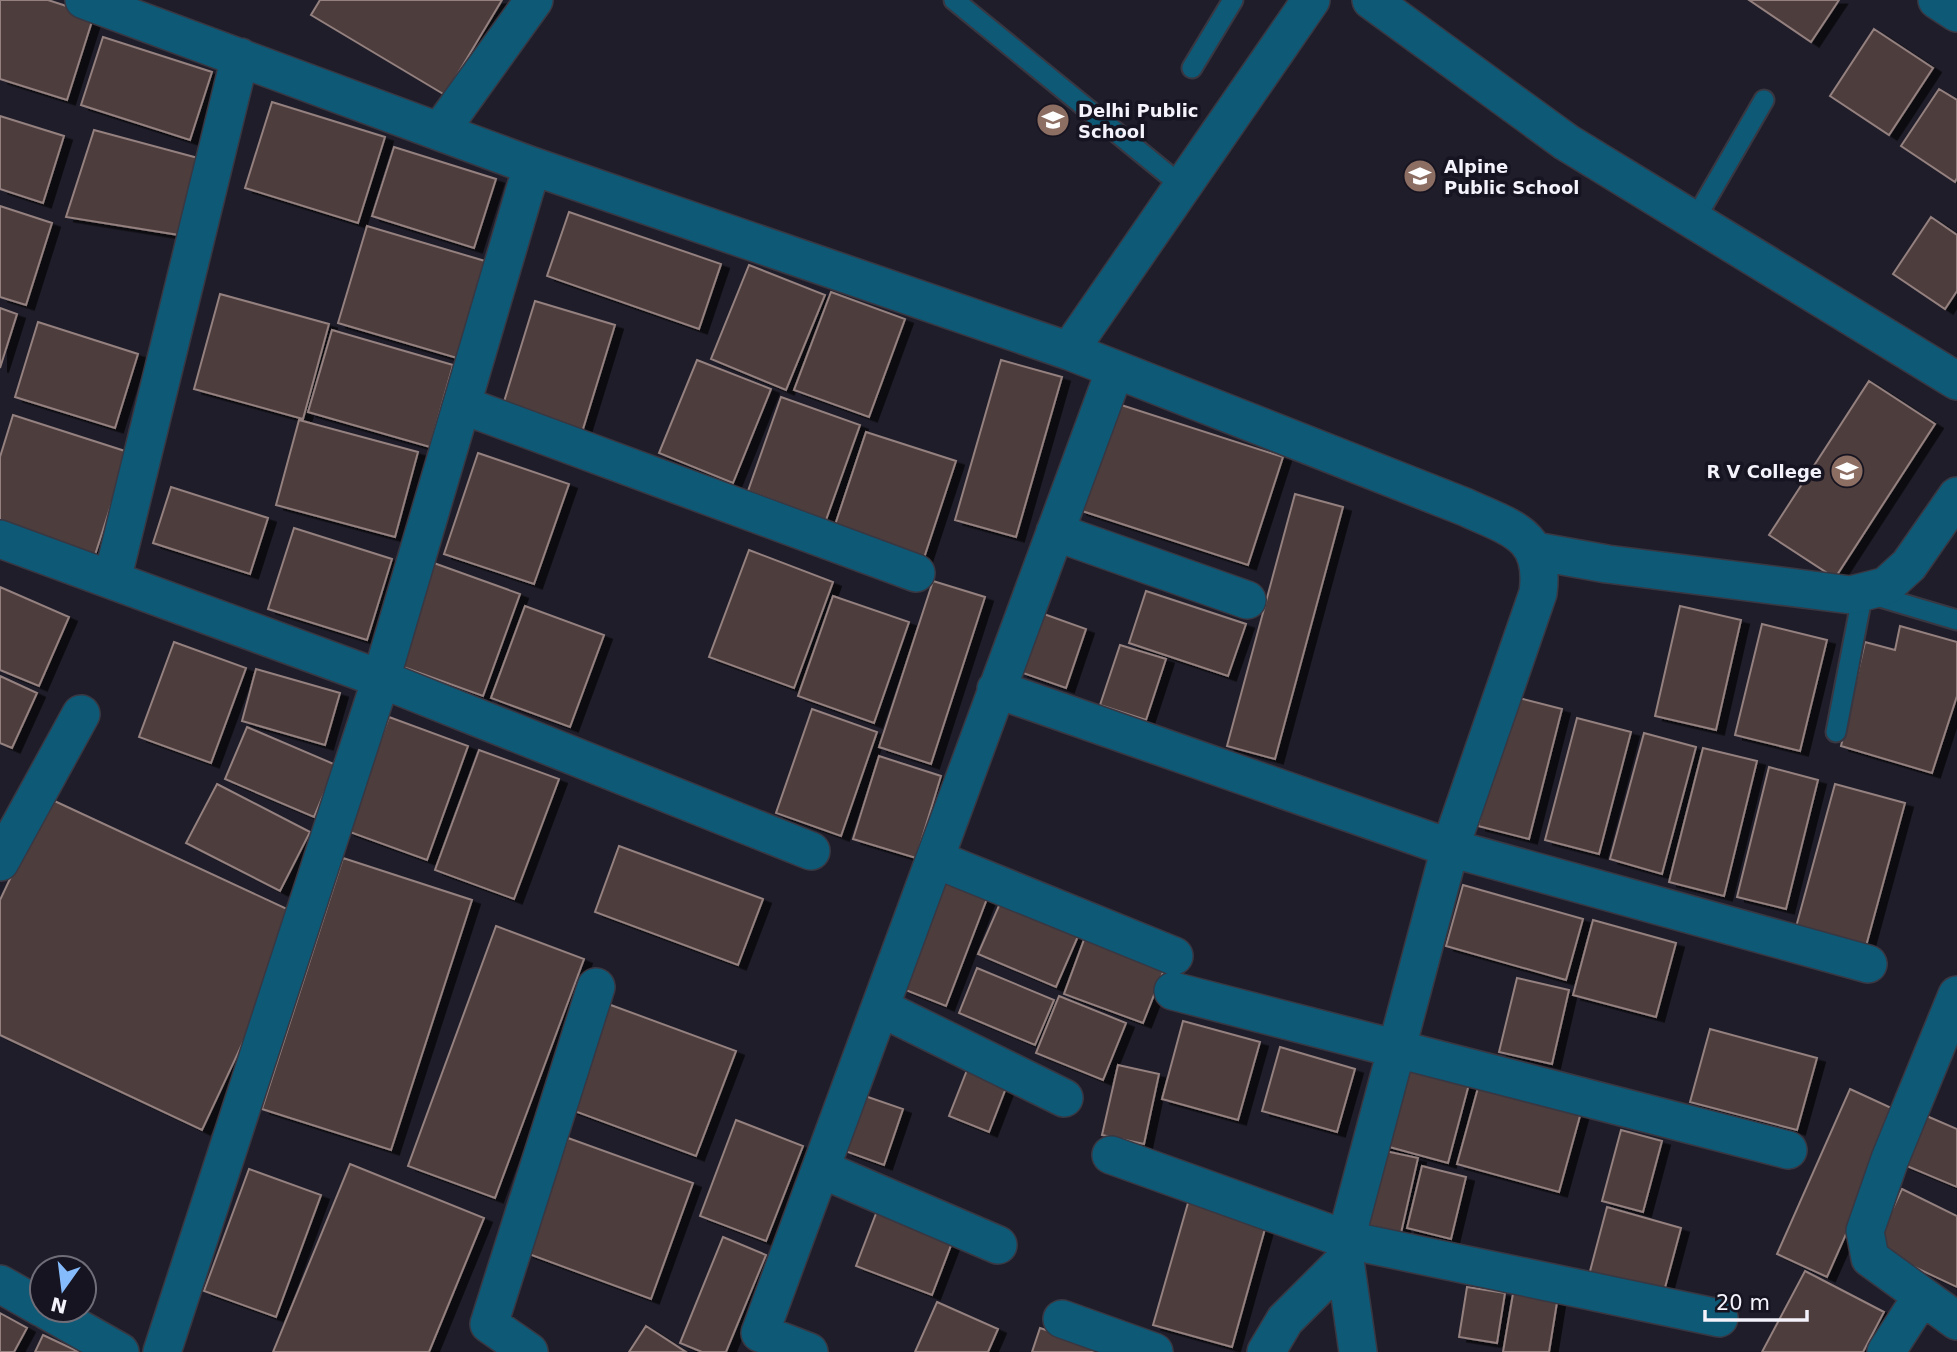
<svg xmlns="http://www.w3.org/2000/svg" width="1957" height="1352" viewBox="0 0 1957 1352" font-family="'DejaVu Sans',sans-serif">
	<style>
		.building { fill: #4e3d3d; stroke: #93807f; stroke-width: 2; filter: url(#shadow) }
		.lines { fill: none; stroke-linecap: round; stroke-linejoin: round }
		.service-casing { stroke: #393742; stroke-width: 23 }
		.minor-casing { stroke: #393742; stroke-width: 40 }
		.service { stroke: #0d5976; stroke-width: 19 }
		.minor { stroke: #0d5976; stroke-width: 37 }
		.labels { text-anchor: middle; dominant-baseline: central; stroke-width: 7; stroke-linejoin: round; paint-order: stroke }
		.poi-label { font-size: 18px; font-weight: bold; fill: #f4f2fb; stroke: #161420; text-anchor: start }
	</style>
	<defs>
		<filter id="shadow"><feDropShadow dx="8" dy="4.5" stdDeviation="0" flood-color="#0009"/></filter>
	</defs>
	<rect width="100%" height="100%" fill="#1f1d29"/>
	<path class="building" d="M0,0H48L94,15L67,100L0,79Z
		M320,0H502L445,95L311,15Z
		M1749,0H1839L1811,42Z
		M1874,29L1933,68L1889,135L1830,96Z
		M103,37L212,72L190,140L81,105Z
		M1939,89L1957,100V178L1955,182L1901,146Z
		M272,102L385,137L358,223L245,188Z
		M0,116L64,136L43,203L0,189Z
		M94,130L198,158L179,235L66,217Z
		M394,147L496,179L474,248L372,216Z
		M0,206L52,223L26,305L0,297Z
		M569,212L721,264L699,329L547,276Z
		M1931,217L1957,235V291L1945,309L1893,274Z
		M367,226L485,261L457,358L338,323Z
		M749,265L825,295L786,390L711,359Z
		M831,292L905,319L869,417L794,390Z
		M220,294L329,324L303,419L194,389Z
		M535,301L615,325L579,442L499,418Z
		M0,308L17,314L0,368Z
		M38,322L138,354L115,428L15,397Z
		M332,330L453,365L430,447L308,412Z
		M697,360L771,389L733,483L659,453Z
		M1001,360L1062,377L1016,537L955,520Z
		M1869,381L1935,424L1835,578L1769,535Z
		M781,397L860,425L826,520L748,491Z
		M1115,403L1283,457L1248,565L1079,510Z
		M13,415L128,452L95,555L0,524V457Z
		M299,420L418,452L395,537L276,505Z
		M866,432L956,461L922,564L832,534Z
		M478,453L569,484L534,584L444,554Z
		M171,487L268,518L250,574L153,543Z
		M1295,494L1343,507L1275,759L1227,746Z
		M294,528L392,559L367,640L268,609Z
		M749,550L833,582L794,688L709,657Z
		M431,562L520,594L483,696L395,664Z
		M933,581L985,597L931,764L879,747Z
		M0,587L69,617L39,686L0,670Z
		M1146,591L1246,624L1228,676L1129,643Z
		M833,596L909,622L874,723L798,696Z
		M525,606L604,635L570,727L491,698Z
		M1680,606L1741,620L1716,730L1655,716Z
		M1041,613L1086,629L1066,688L1020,672Z
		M1762,624L1827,640L1800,751L1735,735Z
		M1900,626L1957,642V696L1932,773L1841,746L1865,642L1895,650Z
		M174,642L246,668L211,763L139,737Z
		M1120,645L1166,659L1146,720L1100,705Z
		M256,669L340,693L325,745L242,721Z
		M0,676L37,693L12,748L0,743Z
		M1511,696L1562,709L1529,839L1478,826Z
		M812,709L877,732L841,836L776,813Z
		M389,717L468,746L427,860L347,831Z
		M1577,718L1631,732L1599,854L1545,840Z
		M247,727L336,765L314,817L225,779Z
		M1644,733L1696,747L1662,874L1610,859Z
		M1703,748L1757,761L1724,896L1669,882Z
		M479,750L559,779L514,899L435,870Z
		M879,756L941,776L916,858L853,839Z
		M1769,767L1818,780L1786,909L1737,897Z
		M217,784L310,832L280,891L186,843Z
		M1835,784L1905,803L1866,946L1796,927Z
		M48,798L302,916L202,1130L0,1035V900Z
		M619,846L763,899L738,965L595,912Z
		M343,858L472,900L391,1150L262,1109Z
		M945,880L988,896L946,1006L903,989Z
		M1463,885L1583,919L1566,980L1446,946Z
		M1001,901L1079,934L1056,987L978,954Z
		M1593,920L1676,943L1656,1017L1573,995Z
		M496,926L584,959L495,1198L408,1166Z
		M1085,937L1165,967L1143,1023L1064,994Z
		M977,968L1054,1000L1035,1045L959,1013Z
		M1517,978L1569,990L1552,1064L1499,1052Z
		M1059,996L1126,1023L1103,1080L1036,1053Z
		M608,1004L736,1051L696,1156L569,1109Z
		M1183,1021L1260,1042L1238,1120L1162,1099Z
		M1710,1029L1817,1058L1797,1130L1690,1102Z
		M1280,1047L1355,1069L1337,1132L1262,1111Z
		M969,1065L1009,1080L989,1132L949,1116Z
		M1118,1065L1159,1074L1144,1144L1102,1135Z
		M1403,1067L1469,1084L1448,1163L1382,1145Z
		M1481,1077L1583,1105L1559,1192L1457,1164Z
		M1850,1089L1900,1112L1827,1277L1777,1254Z
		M865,1096L903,1109L884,1165L845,1151Z
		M1922,1114L1957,1129V1187L1902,1164Z
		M736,1120L803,1146L766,1241L700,1216Z
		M1621,1130L1662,1141L1643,1212L1602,1201Z
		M568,1138L693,1183L651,1299L526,1253Z
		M1376,1149L1418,1158L1401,1233L1359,1223Z
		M350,1164L484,1218L429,1352H273Z
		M1422,1166L1466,1177L1451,1239L1407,1228Z
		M249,1169L321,1195L276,1317L204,1291Z
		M1902,1189L1957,1216V1287L1874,1248Z
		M1190,1196L1268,1218L1232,1347L1153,1325Z
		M1607,1207L1681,1228L1663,1295L1589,1275Z
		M877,1211L953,1240L932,1295L856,1266Z
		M723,1237L766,1255L726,1352H702L680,1343Z
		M1805,1271L1884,1312L1863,1352H1762Z
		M1515,1282L1559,1290L1549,1352H1503Z
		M1467,1287L1505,1293L1497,1343L1459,1337Z
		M937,1302L998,1329L988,1352H915Z
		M0,1313L27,1328L14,1352H0Z
		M646,1326L686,1352H629Z
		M1040,1328L1111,1352H1032Z
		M43,1335L79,1352H35Z"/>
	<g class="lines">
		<defs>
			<path id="service" d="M954,0L1182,186
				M1192,68L1233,0
				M1694,221L1764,100
				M1836,732L1863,592L1957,620"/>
			<path id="minor" d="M84,0L532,166L1069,351L1465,507C1510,528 1546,534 1538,593L1450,848L1351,1220L1345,1260L1358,1352
				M1371,0L1566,142L1957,381
				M1937,0L1957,13
				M440,131L534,0
				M1069,351L1311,0
				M462,405L916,573
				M1055,532L1247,600
				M0,539L381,679L811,851
				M1535,551L1607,564L1851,595L1886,586L1909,565L1957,496
				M112,580L240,57
				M996,689L1450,848L1868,964
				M935,859L1174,956
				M0,862L81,714
				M1173,991L1788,1150
				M1957,995L1890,1159L1865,1231L1870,1258L1957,1321
				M881,1008L1064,1098
				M1111,1155L1348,1240L1719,1318
				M821,1169L998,1245
				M0,1284L42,1308
				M46,1310L120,1352
				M1062,1319L1154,1352
				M162,1352L381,679L532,166
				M529,1352L489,1324L596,987
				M809,1352L760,1333L1115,370
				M1266,1352L1285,1320L1345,1260
				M1886,1352L1922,1296"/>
		</defs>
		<use href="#service" class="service-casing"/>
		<use href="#minor" class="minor-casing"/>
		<use href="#service" class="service"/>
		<use href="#minor" class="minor"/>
	</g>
	<defs>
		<symbol id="school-disc" viewBox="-11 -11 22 22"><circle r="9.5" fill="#8d6e63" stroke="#161420"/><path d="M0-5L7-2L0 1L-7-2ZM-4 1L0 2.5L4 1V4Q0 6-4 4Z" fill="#fff"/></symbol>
		<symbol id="university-disc" viewBox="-11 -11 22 22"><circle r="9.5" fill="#8d6e63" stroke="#161420"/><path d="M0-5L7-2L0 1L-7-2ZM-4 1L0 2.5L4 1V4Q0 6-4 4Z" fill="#fff"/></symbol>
	</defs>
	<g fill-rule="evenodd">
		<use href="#school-disc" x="1034" y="101" width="38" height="38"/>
		<use href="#school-disc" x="1401" y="157" width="38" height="38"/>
		<use href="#university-disc" x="1828" y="452" width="38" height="38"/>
	</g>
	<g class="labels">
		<g class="poi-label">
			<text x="1078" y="110">Delhi Public<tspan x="1078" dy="21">School</tspan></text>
			<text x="1444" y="166">Alpine<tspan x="1444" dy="21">Public School</tspan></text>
			<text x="1822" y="471" text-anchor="end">R V College</text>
		</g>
	</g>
	<g transform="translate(63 1289) rotate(194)"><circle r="33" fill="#161420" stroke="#6f6d78" stroke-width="2"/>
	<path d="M0-5L12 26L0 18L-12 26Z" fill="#86bbfb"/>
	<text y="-10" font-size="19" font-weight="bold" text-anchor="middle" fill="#f4f2fb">N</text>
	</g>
	<path d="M1705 1310v10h102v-10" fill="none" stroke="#f4f2fb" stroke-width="3.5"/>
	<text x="1716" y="1310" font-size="21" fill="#f4f2fb" stroke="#161420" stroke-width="5" paint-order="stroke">20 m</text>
</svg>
